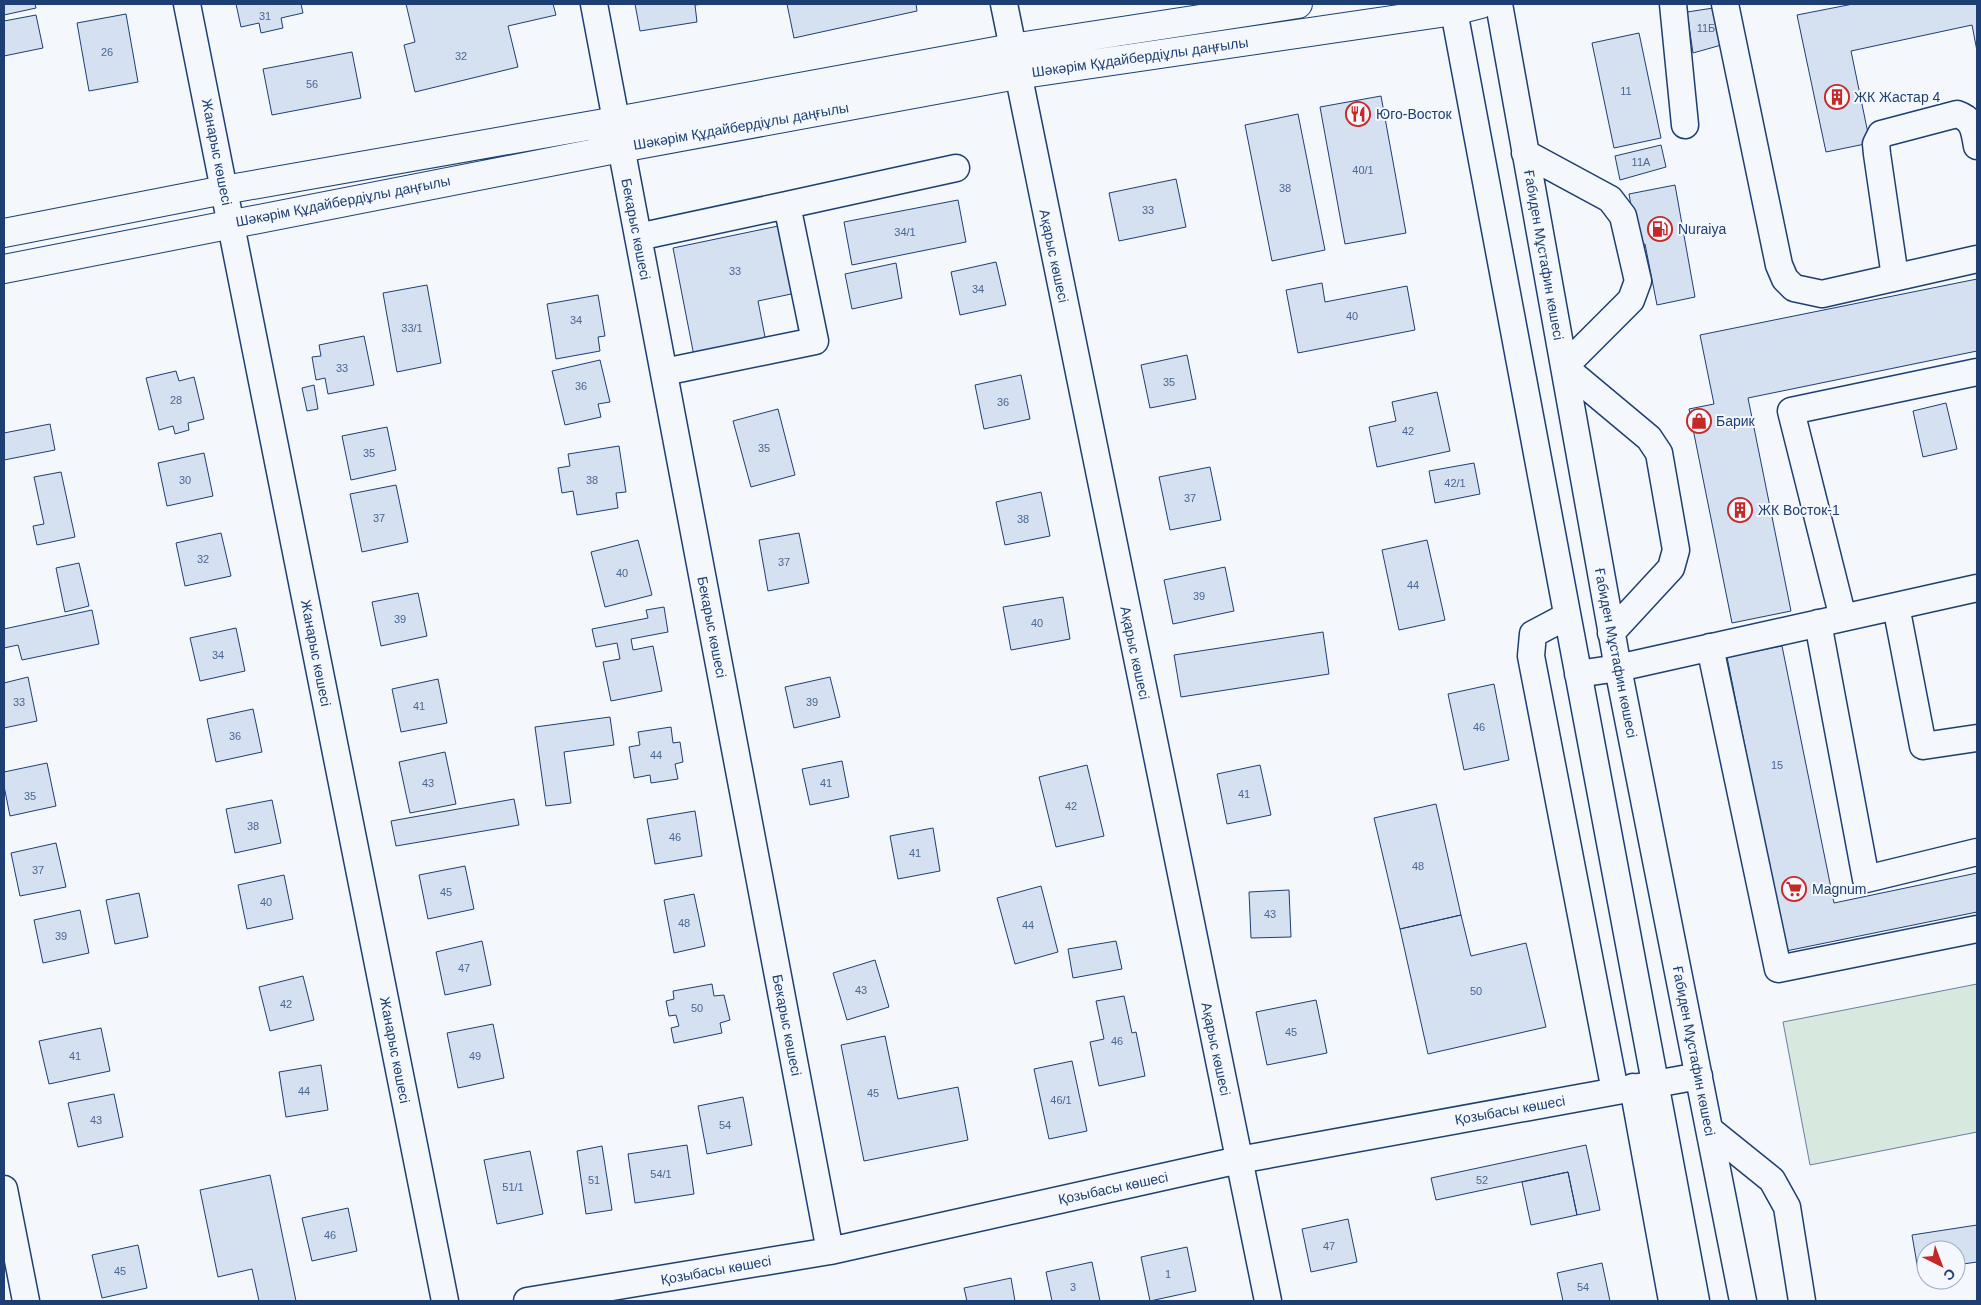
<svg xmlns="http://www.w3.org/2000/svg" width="1981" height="1305" viewBox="0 0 1981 1305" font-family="Arial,sans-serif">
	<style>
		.green { fill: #d7e8df; stroke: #687fa3 }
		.building { fill: #d5e0f0; stroke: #1d3f73 }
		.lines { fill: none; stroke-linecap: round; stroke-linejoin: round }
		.minor-casing { stroke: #1d3f73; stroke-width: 29 }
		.major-casing { stroke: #1d3f73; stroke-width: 30 }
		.minor { stroke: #f4f7fb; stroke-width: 26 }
		.major { stroke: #f4f7fb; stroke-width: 28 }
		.labels { text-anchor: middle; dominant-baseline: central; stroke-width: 4; stroke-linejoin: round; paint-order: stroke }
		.number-label { font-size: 11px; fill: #4b6792 }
		.street-label { font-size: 14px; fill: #1d3f73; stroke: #f4f7fb }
		.poi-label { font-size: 14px; fill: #1d3f73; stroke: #f4f7fb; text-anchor: start }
	</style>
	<rect width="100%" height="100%" fill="#f4f7fb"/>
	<path class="green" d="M1977,984V1132L1810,1165L1783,1022Z"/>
	<path class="building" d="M4,4H35L36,8L4,15Z
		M236,4H301L303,13L281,18L283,28L261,33L259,23L241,27Z
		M406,4H553L556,15L508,26L518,67L415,92L404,45L415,42Z
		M635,4H704L695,5L697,22L640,31Z
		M787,4H916L917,11L794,38Z
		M1853,4H1977V51L1972,25L1851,51L1870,143L1826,152L1797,15Z
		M1720,7L1725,44L1693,53L1687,12Z
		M126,14L138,82L89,91L77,23Z
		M36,15L43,48L4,56V21Z
		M1639,33L1661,138L1614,148L1592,43Z
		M352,52L361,98L272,115L263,69Z
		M1381,96L1406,233L1345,244L1320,107Z
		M1298,114L1325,250L1272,261L1245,125Z
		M1661,145L1666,167L1620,180L1615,156Z
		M1176,179L1186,227L1119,241L1109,193Z
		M1675,185L1695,297L1657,305L1645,244L1638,245L1629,194Z
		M958,200L966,242L852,265L844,222Z
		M783,225L796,293L758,301L766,342L694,356L673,248Z
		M996,262L1006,305L960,315L951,272Z
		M896,263L902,298L852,309L845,274Z
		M1977,279V351L1748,398L1791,611L1732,623L1689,409L1714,404L1700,335Z
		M1322,283L1325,302L1407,286L1415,330L1298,353L1286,290Z
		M427,285L441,363L397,372L383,293Z
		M598,295L605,336L598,337L600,351L556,359L547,304Z
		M364,336L374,385L328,394L325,378L316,380L312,357L321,356L319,345Z
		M1187,355L1196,399L1150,408L1141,365Z
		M600,360L610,402L598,404L601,417L565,425L552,371Z
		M176,371L179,381L194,377L204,419L188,423L189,430L175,434L173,426L159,430L146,378Z
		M1021,375L1030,419L984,429L975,385Z
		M314,385L318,409L307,411L302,388Z
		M1437,392L1450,451L1377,467L1369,427L1396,421L1392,402Z
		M1946,403L1957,449L1923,457L1913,411Z
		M778,409L795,475L751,487L733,421Z
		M50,424L55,450L4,460V433Z
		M387,427L396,470L351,480L342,436Z
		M619,446L626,492L616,493L618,508L577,515L573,491L562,493L558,468L570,466L568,454Z
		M204,453L213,496L167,506L158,463Z
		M1474,463L1480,494L1435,503L1429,471Z
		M1210,467L1221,520L1170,530L1159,477Z
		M61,472L75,537L37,545L33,526L44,524L34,477Z
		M396,485L408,542L362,552L350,494Z
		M1041,492L1050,536L1005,545L996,502Z
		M221,533L231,576L185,586L176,543Z
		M799,533L809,583L768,591L759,540Z
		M638,540L652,595L605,607L591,552Z
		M1427,540L1445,620L1399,630L1382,550Z
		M79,563L89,606L65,612L56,568Z
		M1225,567L1234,611L1173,624L1164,580Z
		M418,593L427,636L381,646L372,602Z
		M1063,597L1070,639L1011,650L1003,607Z
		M664,607L668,632L631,639L633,650L653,646L662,691L611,701L603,662L620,659L617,643L596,647L592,629L648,618L646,610Z
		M92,610L99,644L22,660L18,645L4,648V629Z
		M236,628L245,671L200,681L190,638Z
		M1323,632L1329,674L1181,697L1174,655Z
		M1782,646L1834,903L1977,873V912L1786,951L1727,657Z
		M28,677L37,721L4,728V683Z
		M830,677L840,717L794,728L785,687Z
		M438,679L447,723L401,732L392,689Z
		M1494,684L1509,760L1464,770L1448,694Z
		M253,709L262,752L216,762L207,719Z
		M610,717L614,745L564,752L571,803L546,806L535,727Z
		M671,727L673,743L680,742L683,762L675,764L678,779L651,783L650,775L634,778L629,747L640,745L638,732Z
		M445,752L456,804L410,813L399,762Z
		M842,761L849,797L810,805L802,769Z
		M47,763L56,806L10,816L4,786V772Z
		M1087,765L1104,836L1056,847L1039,777Z
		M1260,765L1271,815L1227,824L1217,774Z
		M514,799L519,825L396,846L391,821Z
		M272,800L281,843L235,853L226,809Z
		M1436,804L1461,915L1400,929L1374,818Z
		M695,811L702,856L655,864L647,819Z
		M933,828L940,871L898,879L890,836Z
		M56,843L66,887L20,896L11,853Z
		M465,866L474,909L428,919L419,875Z
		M284,875L293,919L247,929L238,885Z
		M1041,886L1058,952L1015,964L997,898Z
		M1289,890L1291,937L1251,938L1249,892Z
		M139,893L148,937L115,944L106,900Z
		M694,894L705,946L674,953L664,900Z
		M80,910L89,953L43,963L34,920Z
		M1461,915L1471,956L1526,943L1546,1027L1428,1054L1400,929Z
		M482,941L491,985L445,995L436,952Z
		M1116,941L1122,969L1073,978L1068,949Z
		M875,960L889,1007L847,1020L833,973Z
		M303,976L314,1020L270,1031L259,987Z
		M712,984L714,996L724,995L730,1020L720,1023L722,1033L674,1043L671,1028L679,1026L676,1015L669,1016L666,1001L674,999L673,991Z
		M1124,996L1132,1033L1136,1032L1145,1076L1099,1086L1090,1042L1104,1039L1096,1001Z
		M1316,1000L1327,1053L1267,1065L1256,1012Z
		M493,1024L504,1078L458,1088L447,1033Z
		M101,1028L110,1071L49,1084L39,1041Z
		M885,1036L898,1099L958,1087L968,1140L864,1161L841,1045Z
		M1072,1061L1087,1131L1049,1139L1034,1069Z
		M321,1065L328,1110L286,1117L279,1072Z
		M114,1094L123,1137L78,1147L68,1103Z
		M743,1097L752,1145L707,1154L698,1106Z
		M687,1145L694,1194L635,1203L628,1154Z
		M1586,1145L1600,1210L1577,1215L1568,1172L1436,1200L1431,1178Z
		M602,1146L612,1210L586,1214L577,1151Z
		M530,1151L543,1214L497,1224L484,1160Z
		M1568,1172L1577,1215L1531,1225L1522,1182Z
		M270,1175L296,1301H259L252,1269L218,1277L200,1190Z
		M348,1208L357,1251L312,1261L302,1218Z
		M1348,1219L1357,1262L1311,1272L1302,1229Z
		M1977,1225V1262L1956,1265V1250H1926V1269L1918,1270L1912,1235Z
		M138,1245L147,1288L102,1298L92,1255Z
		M1187,1247L1196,1291L1150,1301L1141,1257Z
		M1092,1262L1100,1301H1052L1046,1272Z
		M1602,1263L1610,1301H1563L1557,1273Z
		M1011,1278L1015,1301H967L964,1288Z"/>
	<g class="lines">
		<defs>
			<path id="minor" d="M187,4L445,1301
				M594,4L830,1251
				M1004,4L1268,1301
				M1499,4L1618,668L1743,1301
				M1673,4L1685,125
				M1725,4L1779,265L1785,279L1794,288L1822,294L1977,259
				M1454,11L1696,1301
				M1525,153L1610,199L1623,216L1638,281L1631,300L1564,367L1649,438L1659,453L1676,550L1671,568L1611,633
				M787,205L956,168
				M638,237L787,205L815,341L664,372
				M1895,277L1877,154L1876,144L1881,134L1957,114C1974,120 1974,130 1977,146
				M1896,606L1923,746L1977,738
				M1567,616L1533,634L1531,656L1615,1091
				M1843,618L1791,411L1977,372
				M1818,623L1866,879L1977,852
				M1710,647L1778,969L1977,929
				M1578,674L1618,668L1977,588
				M1633,1087L1672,1301
				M1710,1130L1772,1180L1787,1207L1802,1301
				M4,1189L26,1301
				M527,1301L830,1251L1239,1160L1699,1076"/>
			<path id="major" d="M4,233L224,190L616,121L1012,48L1298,4
				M4,269L621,148L1017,75L1454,11L1481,4"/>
		</defs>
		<use href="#minor" class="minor-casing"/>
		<use href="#major" class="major-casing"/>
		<use href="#minor" class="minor"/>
		<use href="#major" class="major"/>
	</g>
	<defs>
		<symbol id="building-ring" viewBox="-11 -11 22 22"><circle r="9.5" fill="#f4f7fb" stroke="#c62828" stroke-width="1.5"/><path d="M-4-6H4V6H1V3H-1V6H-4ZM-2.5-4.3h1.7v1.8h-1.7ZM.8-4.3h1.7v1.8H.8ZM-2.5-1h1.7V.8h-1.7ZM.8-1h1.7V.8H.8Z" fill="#c62828"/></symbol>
		<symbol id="restaurant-ring" viewBox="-11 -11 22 22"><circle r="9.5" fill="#f4f7fb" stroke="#c62828" stroke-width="1.5"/><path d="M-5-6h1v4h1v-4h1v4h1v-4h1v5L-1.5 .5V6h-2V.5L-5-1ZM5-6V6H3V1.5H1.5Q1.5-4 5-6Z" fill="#c62828"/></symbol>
		<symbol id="fuel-ring" viewBox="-11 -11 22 22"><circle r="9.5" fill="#f4f7fb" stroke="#c62828" stroke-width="1.5"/><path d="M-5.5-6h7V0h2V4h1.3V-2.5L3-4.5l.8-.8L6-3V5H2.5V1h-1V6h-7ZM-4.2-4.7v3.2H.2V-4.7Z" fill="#c62828"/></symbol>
		<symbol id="shop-ring" viewBox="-11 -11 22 22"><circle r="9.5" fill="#f4f7fb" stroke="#c62828" stroke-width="1.5"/><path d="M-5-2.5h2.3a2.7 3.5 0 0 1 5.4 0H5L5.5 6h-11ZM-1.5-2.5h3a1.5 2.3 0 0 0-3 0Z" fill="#c62828"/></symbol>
		<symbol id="supermarket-ring" viewBox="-11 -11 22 22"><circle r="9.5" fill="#f4f7fb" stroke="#c62828" stroke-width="1.5"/><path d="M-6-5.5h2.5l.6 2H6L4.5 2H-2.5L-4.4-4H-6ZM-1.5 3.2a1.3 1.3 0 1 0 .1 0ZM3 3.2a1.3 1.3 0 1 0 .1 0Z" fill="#c62828"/></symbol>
	</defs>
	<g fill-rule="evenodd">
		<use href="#building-ring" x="1823" y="83" width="28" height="28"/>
		<use href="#restaurant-ring" x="1344" y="100" width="28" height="28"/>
		<use href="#fuel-ring" x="1646" y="215" width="28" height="28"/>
		<use href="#shop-ring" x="1685" y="407" width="28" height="28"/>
		<use href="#building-ring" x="1726" y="496" width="28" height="28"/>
		<use href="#supermarket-ring" x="1780" y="875" width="28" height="28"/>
	</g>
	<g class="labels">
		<g class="number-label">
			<text x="265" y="16">31</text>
			<text x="1706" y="28">11Б</text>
			<text x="107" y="52">26</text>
			<text x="461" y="56">32</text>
			<text x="312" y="84">56</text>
			<text x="1626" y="91">11</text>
			<text x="1641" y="162">11А</text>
			<text x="1363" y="170">40/1</text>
			<text x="1285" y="188">38</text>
			<text x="1148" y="210">33</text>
			<text x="905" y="232">34/1</text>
			<text x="735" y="271">33</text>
			<text x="978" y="289">34</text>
			<text x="1352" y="316">40</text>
			<text x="576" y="320">34</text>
			<text x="412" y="328">33/1</text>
			<text x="342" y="368">33</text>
			<text x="1169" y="382">35</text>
			<text x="581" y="386">36</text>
			<text x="176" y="400">28</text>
			<text x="1003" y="402">36</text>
			<text x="1408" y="431">42</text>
			<text x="764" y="448">35</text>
			<text x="369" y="453">35</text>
			<text x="185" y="480">30</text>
			<text x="592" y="480">38</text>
			<text x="1455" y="483">42/1</text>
			<text x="1190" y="498">37</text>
			<text x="379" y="518">37</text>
			<text x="1023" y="519">38</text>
			<text x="203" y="559">32</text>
			<text x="784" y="562">37</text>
			<text x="622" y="573">40</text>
			<text x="1413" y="585">44</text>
			<text x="1199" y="596">39</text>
			<text x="400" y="619">39</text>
			<text x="1037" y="623">40</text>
			<text x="218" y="655">34</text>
			<text x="19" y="702">33</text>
			<text x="812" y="702">39</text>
			<text x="419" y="706">41</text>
			<text x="1479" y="727">46</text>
			<text x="235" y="736">36</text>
			<text x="656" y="755">44</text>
			<text x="1777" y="765">15</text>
			<text x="428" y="783">43</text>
			<text x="826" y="783">41</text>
			<text x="1244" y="794">41</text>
			<text x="30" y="796">35</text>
			<text x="1071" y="806">42</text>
			<text x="253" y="826">38</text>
			<text x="675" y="837">46</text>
			<text x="915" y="853">41</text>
			<text x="1418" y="866">48</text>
			<text x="38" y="870">37</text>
			<text x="446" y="892">45</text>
			<text x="266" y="902">40</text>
			<text x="1270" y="914">43</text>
			<text x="684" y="923">48</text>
			<text x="1028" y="925">44</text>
			<text x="61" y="936">39</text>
			<text x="464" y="968">47</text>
			<text x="861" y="990">43</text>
			<text x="1476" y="991">50</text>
			<text x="286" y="1004">42</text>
			<text x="697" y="1008">50</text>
			<text x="1291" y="1032">45</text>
			<text x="1117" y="1041">46</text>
			<text x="75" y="1056">41</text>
			<text x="475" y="1056">49</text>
			<text x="304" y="1091">44</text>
			<text x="873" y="1093">45</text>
			<text x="1061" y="1100">46/1</text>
			<text x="96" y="1120">43</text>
			<text x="725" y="1125">54</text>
			<text x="661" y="1174">54/1</text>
			<text x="594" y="1180">51</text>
			<text x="1482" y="1180">52</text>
			<text x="513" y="1187">51/1</text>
			<text x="330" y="1235">46</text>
			<text x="1329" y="1246">47</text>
			<text x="120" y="1271">45</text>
			<text x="1168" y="1274">1</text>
			<text x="1073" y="1287">3</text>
			<text x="1583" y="1287">54</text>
		</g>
		<g class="street-label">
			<text transform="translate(1140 57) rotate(-8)">Шәкәрім Құдайбердіұлы даңғылы</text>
			<text transform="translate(741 126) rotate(-10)">Шәкәрім Құдайбердіұлы даңғылы</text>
			<text transform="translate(217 152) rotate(79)">Жанарыс көшесі</text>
			<text transform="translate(343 201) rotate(-11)">Шәкәрім Құдайбердіұлы даңғылы</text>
			<text transform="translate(636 229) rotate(79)">Бекарыс көшесі</text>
			<text transform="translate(1544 255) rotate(80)">Ғабиден Мұстафин көшесі</text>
			<text transform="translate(1054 256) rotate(78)">Ақарыс көшесі</text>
			<text transform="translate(712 627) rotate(79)">Бекарыс көшесі</text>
			<text transform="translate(316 653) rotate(79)">Жанарыс көшесі</text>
			<text transform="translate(1135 653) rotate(78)">Ақарыс көшесі</text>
			<text transform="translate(1616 653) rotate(79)">Ғабиден Мұстафин көшесі</text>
			<text transform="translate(787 1025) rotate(79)">Бекарыс көшесі</text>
			<text transform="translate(1216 1049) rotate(78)">Ақарыс көшесі</text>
			<text transform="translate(395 1050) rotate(79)">Жанарыс көшесі</text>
			<text transform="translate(1694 1051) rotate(79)">Ғабиден Мұстафин көшесі</text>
			<text transform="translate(1510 1110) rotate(-10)">Қозыбасы көшесі</text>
			<text transform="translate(1113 1188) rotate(-12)">Қозыбасы көшесі</text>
			<text transform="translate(716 1270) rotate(-10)">Қозыбасы көшесі</text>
		</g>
		<g class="poi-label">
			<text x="1854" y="97">ЖК Жастар 4</text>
			<text x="1376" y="114">Юго-Восток</text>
			<text x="1678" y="229">Nuraiya</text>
			<text x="1716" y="421">Барик</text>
			<text x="1758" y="510">ЖК Восток-1</text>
			<text x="1812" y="889">Magnum</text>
		</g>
	</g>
	<rect width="1981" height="1305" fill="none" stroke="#1d3f73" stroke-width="10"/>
	<g transform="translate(1941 1265) rotate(138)"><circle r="24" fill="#f4f7fb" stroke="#9eadc5"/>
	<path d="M0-4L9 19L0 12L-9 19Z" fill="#c62828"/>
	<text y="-8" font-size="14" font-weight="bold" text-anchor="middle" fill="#1d3f73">С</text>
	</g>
</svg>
